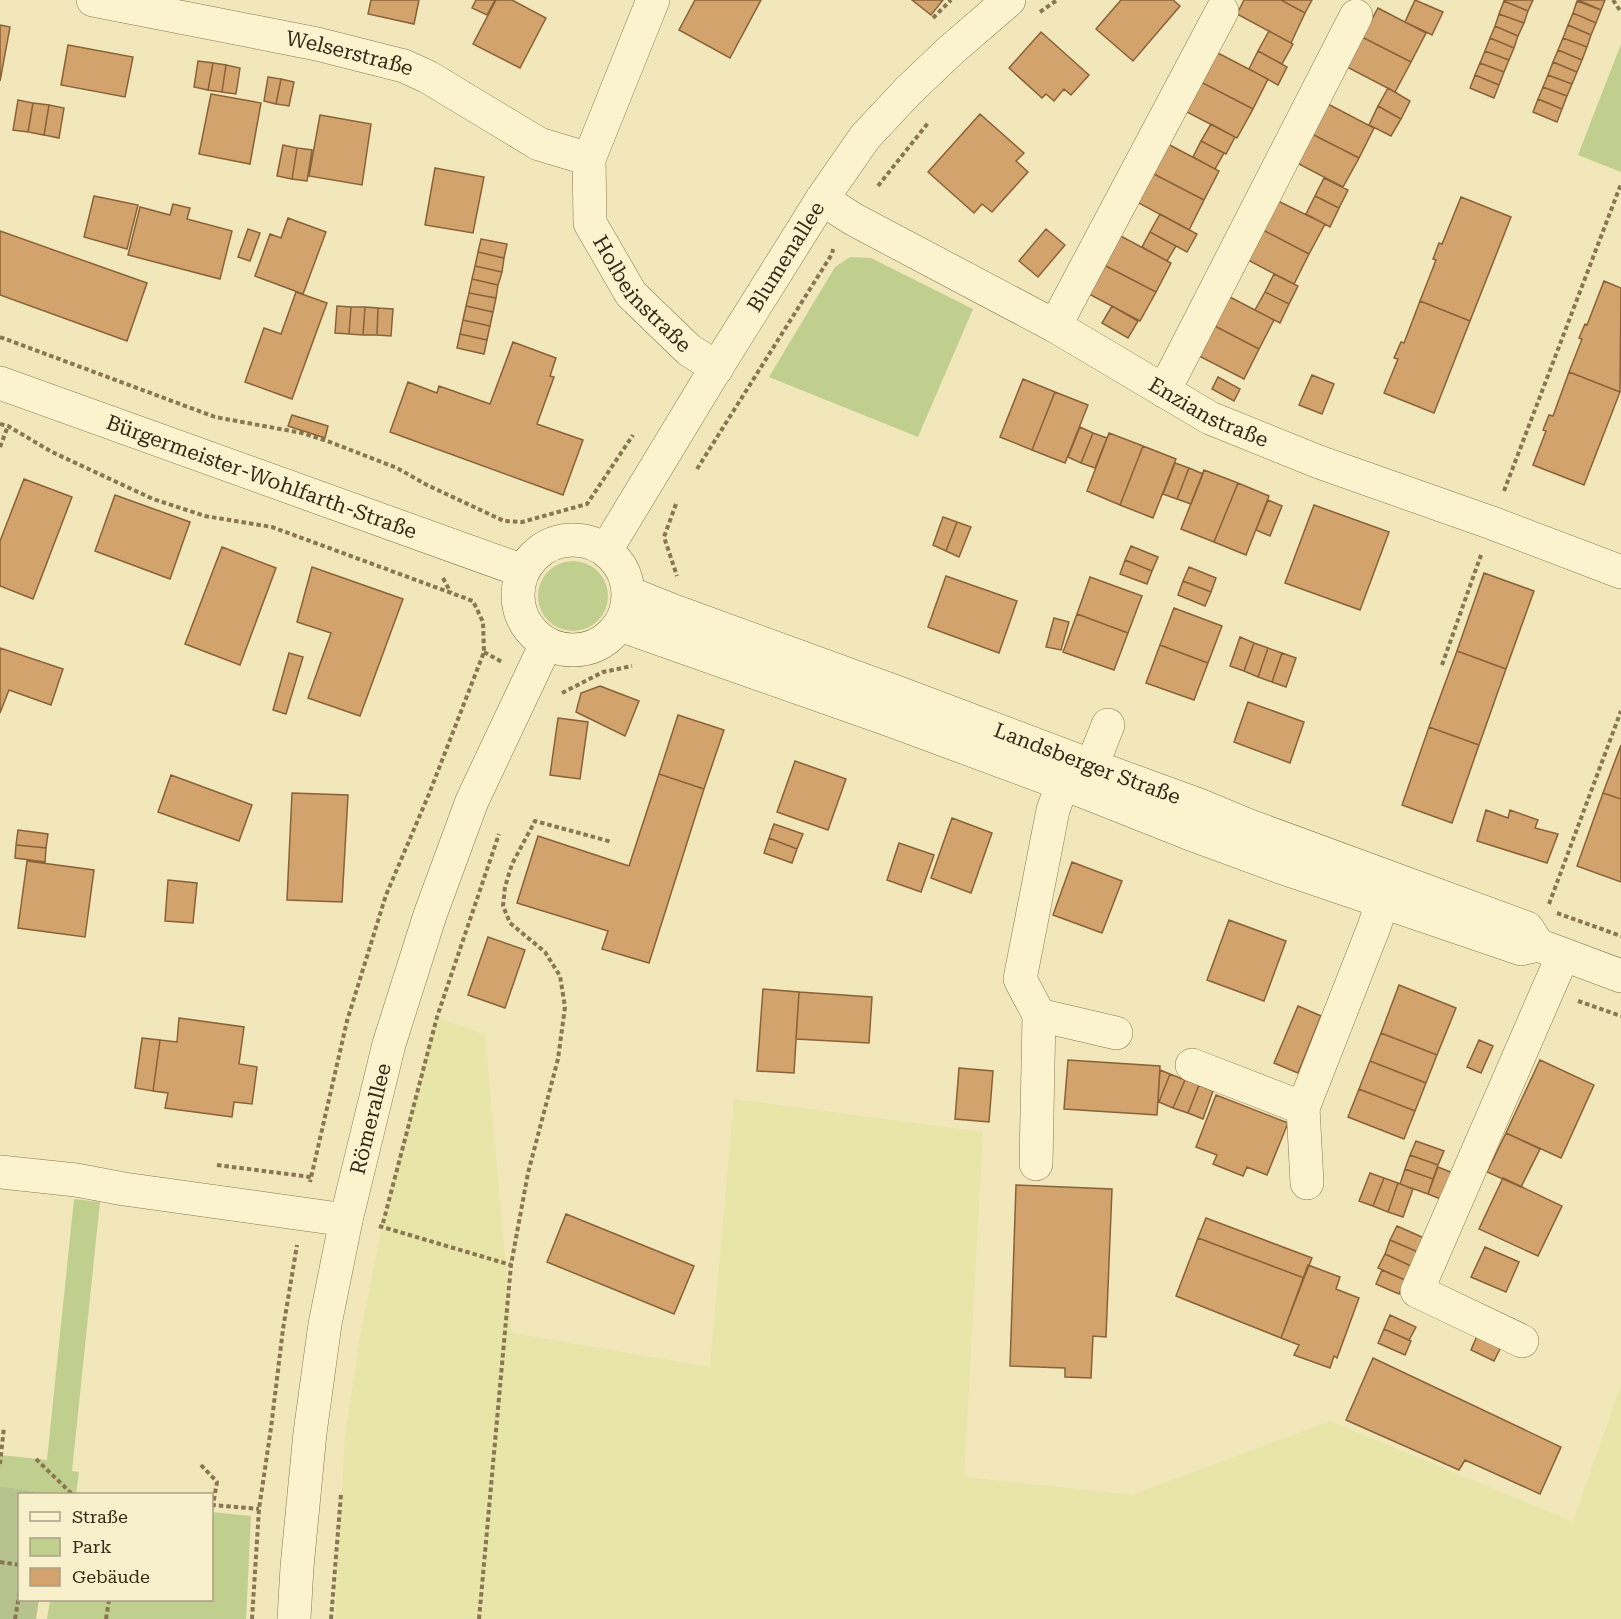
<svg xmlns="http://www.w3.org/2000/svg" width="1621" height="1619" viewBox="0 0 1621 1619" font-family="'Roboto Serif',serif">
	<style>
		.farmland { fill: #e7e5a7 }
		.green { fill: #c0cf8e }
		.cemetery { fill: #b6c38e }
		.building { fill: #d2a36d; stroke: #8a6237; stroke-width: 1.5 }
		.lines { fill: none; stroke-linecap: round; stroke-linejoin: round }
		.minor-casing { stroke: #897653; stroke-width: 34 }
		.path { stroke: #897653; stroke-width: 4; stroke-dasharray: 4.5 3; stroke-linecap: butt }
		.minor { stroke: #fbf3cd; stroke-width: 33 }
		.labels { text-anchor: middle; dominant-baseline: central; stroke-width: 6; stroke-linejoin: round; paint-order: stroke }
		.street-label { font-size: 21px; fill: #362b1a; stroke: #f8f0ca }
	</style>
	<rect width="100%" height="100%" fill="#f1e7ba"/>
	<path class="farmland" d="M437,1017L485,1035L512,1333L710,1367L734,1099L983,1132L964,1477L1132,1495L1330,1421L1573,1522L1621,1385V1619H335L345,1437L361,1331L382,1226Z"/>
	<path class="green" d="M1621,44V172L1578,155Z
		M850,257L871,258L973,309L918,437L769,377L835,267Z
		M538 596a35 35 0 1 1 70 0a35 35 0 1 1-70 0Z
		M74,1199L100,1202L72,1471L79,1472L76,1494H53L0,1486V1455L47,1460Z
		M212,1512L251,1516L246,1619H47L50,1600H212Z"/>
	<path class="cemetery" d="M0,1486L53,1494H20V1600H39L36,1619H0Z"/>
	<path class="building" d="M371,0H419L414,24L368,14Z
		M476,0H495L487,15L472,8Z
		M496,0H512L546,18L520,68L473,44Z
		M695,0H761L730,58L679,30Z
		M912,0H943L931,15Z
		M1121,0H1173L1180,6L1133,61L1096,29Z
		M1244,0H1281L1305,13L1291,43L1237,14Z
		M1281,0H1312L1305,13Z
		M1415,0L1443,12L1432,35L1405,22Z
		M1505,0H1533L1528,11L1504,1Z
		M1578,0H1605L1601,10Z
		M1504,1L1528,11L1524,23L1499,14Z
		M1577,1L1601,10L1596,23L1573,13Z
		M1378,8L1426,33L1411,62L1362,37Z
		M1573,13L1596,23L1591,35L1568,25Z
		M1499,14L1524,23L1518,36L1495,26Z
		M0,25L10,27L0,81Z
		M1568,25L1591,35L1587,47L1563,38Z
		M1495,26L1518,36L1514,48L1490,38Z
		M1269,31L1293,44L1282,64L1258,51Z
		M1041,32L1089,75L1071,95L1064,89L1054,101L1046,94L1042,98L1009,68Z
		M1362,37L1411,62L1395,92L1347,67Z
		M1490,38L1514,48L1509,60L1485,51Z
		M1563,38L1587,47L1582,60L1558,50Z
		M68,45L133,57L125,97L61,85Z
		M1558,50L1582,60L1577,72L1553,62Z
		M1214,51L1268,79L1253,109L1199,81Z
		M1258,51L1287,67L1278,85L1249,69Z
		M1485,51L1509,60L1504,72L1480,63Z
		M198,61L213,63L208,90L194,87Z
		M1553,62L1577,72L1572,84L1548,75Z
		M213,63L226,65L222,92L208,90Z
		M1480,63L1504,72L1499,85L1475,75Z
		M226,65L240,68L236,94L222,92Z
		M1475,75L1499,85L1494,98L1470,88Z
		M1548,75L1572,84L1567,96L1543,87Z
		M268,77L281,79L276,104L264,101Z
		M281,79L294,82L289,106L276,104Z
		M1199,81L1253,109L1237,138L1183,110Z
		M1543,87L1567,96L1562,109L1538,99Z
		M1388,88L1410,101L1401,119L1378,106Z
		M211,94L261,103L250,164L199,154Z
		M1538,99L1562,109L1557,122L1533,112Z
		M18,100L33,103L28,132L13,130Z
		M33,103L49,105L44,135L28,132Z
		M1326,103L1374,128L1359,158L1310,133Z
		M49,105L64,108L59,138L44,135Z
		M1378,106L1401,119L1391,136L1369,125Z
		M980,114L1024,153L1016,161L1028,172L992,212L982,204L974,213L928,172Z
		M320,115L371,124L362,185L309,176Z
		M1211,124L1235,137L1226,154L1201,141Z
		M1310,133L1359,158L1343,187L1295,162Z
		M1201,141L1224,153L1215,169L1193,157Z
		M1166,143L1219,171L1204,200L1150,172Z
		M283,145L297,148L292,179L277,176Z
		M297,148L312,150L307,181L292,179Z
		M435,168L484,177L473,233L425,225Z
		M1150,172L1204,200L1189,230L1135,201Z
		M1324,178L1348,190L1339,208L1315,196Z
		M94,196L138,205L127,249L84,237Z
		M1315,196L1339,208L1330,227L1306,214Z
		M1461,197L1511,217L1470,321L1420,301L1436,260L1433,259L1439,243L1442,244Z
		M1276,200L1325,224L1309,254L1261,229Z
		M173,204L190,208L187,219L232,231L220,279L128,255L140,207L170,215Z
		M1160,214L1197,234L1187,252L1150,232Z
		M288,218L326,232L303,294L255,276L270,234L281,238Z
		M248,229L260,233L250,261L238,257Z
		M1046,229L1065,245L1038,277L1019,261Z
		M1261,229L1309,254L1294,284L1246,259Z
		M0,231L147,283L127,341L0,295Z
		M1150,232L1176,246L1167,261L1142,247Z
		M1117,234L1171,263L1156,292L1102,264Z
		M481,239L507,244L504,258L478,252Z
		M478,252L504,258L502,272L475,266Z
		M1102,264L1156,292L1140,321L1087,293Z
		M475,266L502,272L498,285L472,279Z
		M1274,274L1298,286L1289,304L1265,292Z
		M472,279L498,285L496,298L469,293Z
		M1604,281L1621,288L1620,392L1569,372L1582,339L1579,338L1585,324L1587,325Z
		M296,292L327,303L292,399L245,382L264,328L281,334Z
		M1265,292L1289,304L1280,323L1255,310Z
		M469,293L496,298L493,312L466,306Z
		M1226,295L1274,320L1259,349L1211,324Z
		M1420,301L1470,321L1434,413L1384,393L1398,359L1394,358L1401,342L1404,343Z
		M337,306L351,307L349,334L335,333Z
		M466,306L493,312L490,326L463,320Z
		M1112,306L1138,321L1128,338L1102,323Z
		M351,307H365L363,335L349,334Z
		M365,307L378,308L377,335H363Z
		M378,308L393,309L391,336L377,335Z
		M463,320L490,326L487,340L460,334Z
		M1211,324L1259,349L1244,379L1195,354Z
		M460,334L487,340L484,354L457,348Z
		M513,342L556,358L550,376L554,377L537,424L583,440L563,495L390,432L408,382L437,393L439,386L490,404Z
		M1569,372L1620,392L1584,485L1533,465L1546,431L1543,430L1549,415L1553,416Z
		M1312,375L1334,384L1322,414L1299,405Z
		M1218,377L1240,389L1234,401L1212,389Z
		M1023,379L1055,392L1032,450L1000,437Z
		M1055,392L1088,405L1065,463L1032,450Z
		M292,415L328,426L325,438L288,426Z
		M1080,427L1093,433L1081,463L1068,457Z
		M1093,433L1107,438L1095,468L1081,463Z
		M1109,433L1143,446L1120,505L1087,491Z
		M1143,446L1176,459L1153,518L1120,505Z
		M1175,463L1189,468L1177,499L1163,494Z
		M1189,468L1203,474L1191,504L1177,499Z
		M1204,470L1238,483L1214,542L1181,529Z
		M24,479L72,497L33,599L0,586V541Z
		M1238,483L1269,496L1246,555L1214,542Z
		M115,495L190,522L170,579L95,551Z
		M1268,500L1282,506L1270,536L1256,530Z
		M1314,505L1389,532L1360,610L1285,583Z
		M943,517L957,522L946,551L933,545Z
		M957,522L971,527L959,557L946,551Z
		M1131,546L1158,557L1152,571L1125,560Z
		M222,547L276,568L240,665L185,644Z
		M1125,560L1152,571L1147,584L1120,574Z
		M312,567L403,599L360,716L308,698L331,633L297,622Z
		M1189,567L1216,578L1211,592L1183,581Z
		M1484,573L1534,591L1506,669L1457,651Z
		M946,576L1017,601L999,653L928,627Z
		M1090,577L1142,596L1128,633L1077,614Z
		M1183,581L1211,592L1205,606L1178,595Z
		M1174,608L1222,626L1208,663L1160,645Z
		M1077,614L1128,633L1114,670L1063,652Z
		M1054,618L1069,622L1061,650L1046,647Z
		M1240,637L1254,643L1244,671L1230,666Z
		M1254,643L1268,648L1258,677L1244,671Z
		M1160,645L1208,663L1194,700L1146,683Z
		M0,648L63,669L51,705L9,690L0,713Z
		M1268,648L1282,653L1272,682L1258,677Z
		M1457,651L1506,669L1479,745L1429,727Z
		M289,653L303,657L286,714L273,710Z
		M1282,653L1296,658L1286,687L1272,682Z
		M600,686L639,701L625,736L576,712L581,693Z
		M1248,702L1304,722L1290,763L1234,742Z
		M678,715L724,730L704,789L659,774Z
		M558,718L588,722L580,779L550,775Z
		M1429,727L1479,745L1452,823L1402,805Z
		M1621,745V799L1603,793Z
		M795,761L846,779L828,830L777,812Z
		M659,774L704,789L649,963L602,949L608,931L517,903L538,836L629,866Z
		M171,775L252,805L239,841L158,812Z
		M292,793L348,795L342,902L287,900Z
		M1603,793L1621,799V882L1577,866Z
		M1486,810L1508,818L1510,810L1538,820L1535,828L1558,834L1547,863L1477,841Z
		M952,818L992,833L971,893L931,878Z
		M774,824L803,834L797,849L769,838Z
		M18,830L48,834L46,848L16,845Z
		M769,838L797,849L792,863L764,853Z
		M899,843L934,855L921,892L887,880Z
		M16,845L46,848L45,862L15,858Z
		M27,861L94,870L85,937L18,928Z
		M1072,862L1122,881L1102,933L1053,915Z
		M168,880L197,883L193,923L165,921Z
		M1229,920L1286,941L1264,1001L1207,980Z
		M488,937L525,950L505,1008L468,995Z
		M1399,985L1456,1008L1437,1055L1381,1033Z
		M763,989L799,992L794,1073L757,1071Z
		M799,992L872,997L869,1043L796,1039Z
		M1298,1006L1321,1016L1298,1073L1274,1063Z
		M179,1018L244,1027L239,1064L257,1067L252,1104L234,1102L232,1117L165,1108L168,1093L153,1091L160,1040L177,1042Z
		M1381,1033L1437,1055L1426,1083L1370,1061Z
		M142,1038L160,1040L153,1091L135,1088Z
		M1479,1040L1493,1046L1481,1073L1467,1067Z
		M1068,1060L1160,1066L1157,1115L1064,1109Z
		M1540,1060L1594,1085L1561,1158L1506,1133Z
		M1370,1061L1426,1083L1415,1111L1359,1089Z
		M959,1068L993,1071L989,1122L955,1119Z
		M1160,1070L1170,1074L1159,1102L1158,1101Z
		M1170,1074L1185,1080L1173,1108L1159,1102Z
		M1185,1080L1199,1085L1188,1113L1173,1108Z
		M1199,1085L1213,1091L1203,1119L1188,1113Z
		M1359,1089L1415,1111L1404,1139L1348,1117Z
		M1216,1095L1288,1123L1267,1175L1247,1167L1243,1176L1213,1164L1217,1155L1196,1147Z
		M1506,1133L1540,1149L1521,1187L1487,1172Z
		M1416,1141L1444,1151L1438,1165L1410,1155Z
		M1410,1155L1438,1165L1433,1179L1405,1169Z
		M1438,1167L1453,1173L1443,1200L1428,1194Z
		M1405,1169L1433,1179L1428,1194L1400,1184Z
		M1370,1173L1384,1178L1373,1206L1359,1201Z
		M1384,1178L1398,1183L1388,1212L1373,1206Z
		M1503,1178L1562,1206L1538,1256L1479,1229Z
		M1398,1183L1413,1189L1403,1217L1388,1212Z
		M1016,1185L1112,1189L1106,1337L1093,1336L1091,1378L1065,1377V1368L1010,1366Z
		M566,1214L694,1266L674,1314L547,1262Z
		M1206,1218L1312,1258L1304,1278L1198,1238Z
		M1397,1226L1424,1238L1418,1252L1390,1240Z
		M1198,1238L1304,1278L1281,1338L1176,1296Z
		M1390,1240L1418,1252L1411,1266L1385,1254Z
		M1485,1247L1519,1262L1506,1292L1471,1277Z
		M1385,1254L1411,1266L1405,1280L1378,1268Z
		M1308,1265L1340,1277L1336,1289L1359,1298L1337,1358L1334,1356L1330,1368L1294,1355L1299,1345L1281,1338Z
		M1382,1270L1405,1280L1399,1294L1376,1284Z
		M1390,1315L1416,1327L1409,1340L1384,1329Z
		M1384,1329L1411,1341L1405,1355L1378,1343Z
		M1477,1336L1501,1347L1494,1361L1471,1350Z
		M1373,1358L1561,1447L1540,1494L1465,1460L1459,1470L1346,1420Z"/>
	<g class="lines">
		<defs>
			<g id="minor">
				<path id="s1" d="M93,0L317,44L404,66L428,77L539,144L589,159"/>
				<path id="s2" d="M653,0L589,159L590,223L631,294L689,350L717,368"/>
				<path id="s3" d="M822,199L853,219L1055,326L1210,418L1319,462L1492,523L1621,572"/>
				<path d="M1055,326L1222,11"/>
				<path id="s4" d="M0,383L523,571"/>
				<path d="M1164,391L1356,16"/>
				<circle cx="573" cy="595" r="55"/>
				<path id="s5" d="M606,550L707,383L822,199L865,137L908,91L950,51L1009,0"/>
				<path id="s6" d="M629,593L674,611L899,693L1092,766L1199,805L1247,825L1527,928L1538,945"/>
				<path d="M620,625L887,719L1082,791L1188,833L1283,868L1521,949L1538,945L1621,976"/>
				<path d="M1083,788L1108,725"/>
				<path d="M1039,1015L1116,1033"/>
				<path d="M1192,1065L1303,1108L1374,927L1389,882"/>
				<path d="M1303,1108L1307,1183"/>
				<path d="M1036,1164L1039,1015L1020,979L1053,810L1070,763"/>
				<path d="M0,1172L76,1180L124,1189L346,1220"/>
				<path d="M1522,1341L1417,1291L1563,955"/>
				<path id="s7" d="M294,1619L297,1567L310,1433L325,1324L346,1220L389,1044L430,915L472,801L546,644"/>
			</g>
		</defs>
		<use href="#minor" class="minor-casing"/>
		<path class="path" d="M1613,0L1621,12
			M1040,12L1057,0
			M933,18L951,0
			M878,186L928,123
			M0,337L215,417L302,433L330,442L397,468L427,485L504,521L522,522L587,504L633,435
			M0,424L8,426L52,452L153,499L205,516L272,527L473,601L483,622L484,652L429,794L386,895L347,1021L310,1182
			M0,447L8,426
			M697,469L832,254L833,249
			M1504,491L1621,184
			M676,504L664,537L677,576
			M443,578L451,593
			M484,652L502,662
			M1442,665L1481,555
			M562,693L603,672L632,666
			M1549,904L1621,711
			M1557,913L1621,936
			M1578,1001L1621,1016
			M217,1165L311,1177
			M383,1223L437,1017L499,834
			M379,1226L511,1265
			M36,1459L72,1494
			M0,1464L4,1427
			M201,1465L217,1482L213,1505L259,1509
			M0,1562L20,1565
			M15,1619L20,1590
			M106,1619L109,1600
			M252,1619L259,1509L271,1428L283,1329L297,1245
			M331,1619L341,1494
			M479,1619L511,1265L528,1173L558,1059L565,1007L560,976L545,952L510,923L503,906L505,887L512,864L535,821L612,842"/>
		<use href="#minor" class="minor"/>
	</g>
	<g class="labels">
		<g class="street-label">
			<text stroke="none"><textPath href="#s1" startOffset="262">Welserstraße</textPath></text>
			<text stroke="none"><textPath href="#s5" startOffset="344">Blumenallee</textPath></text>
			<text stroke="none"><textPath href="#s2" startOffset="324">Holbeinstraße</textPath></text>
			<text stroke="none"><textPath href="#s3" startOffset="442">Enzianstraße</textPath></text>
			<text stroke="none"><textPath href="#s4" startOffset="278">Bürgermeister-Wohlfarth-Straße</textPath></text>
			<text stroke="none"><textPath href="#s6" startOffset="489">Landsberger Straße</textPath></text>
			<text stroke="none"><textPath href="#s7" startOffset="507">Römerallee</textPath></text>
		</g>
	</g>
	<rect x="18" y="1493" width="195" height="108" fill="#f8f0ca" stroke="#aaa184" stroke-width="1.5"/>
	<rect x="30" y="1512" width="30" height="9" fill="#fbf3cd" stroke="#aaa184" stroke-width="1.5"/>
	<text x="72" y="1523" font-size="18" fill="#362b1a">Straße</text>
	<rect x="30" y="1538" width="30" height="18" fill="#c0cf8e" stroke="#aaa184" stroke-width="1.5"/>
	<text x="72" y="1553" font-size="18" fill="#362b1a">Park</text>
	<rect x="30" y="1568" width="30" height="18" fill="#d2a36d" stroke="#aaa184" stroke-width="1.5"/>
	<text x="72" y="1583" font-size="18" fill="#362b1a">Gebäude</text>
</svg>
